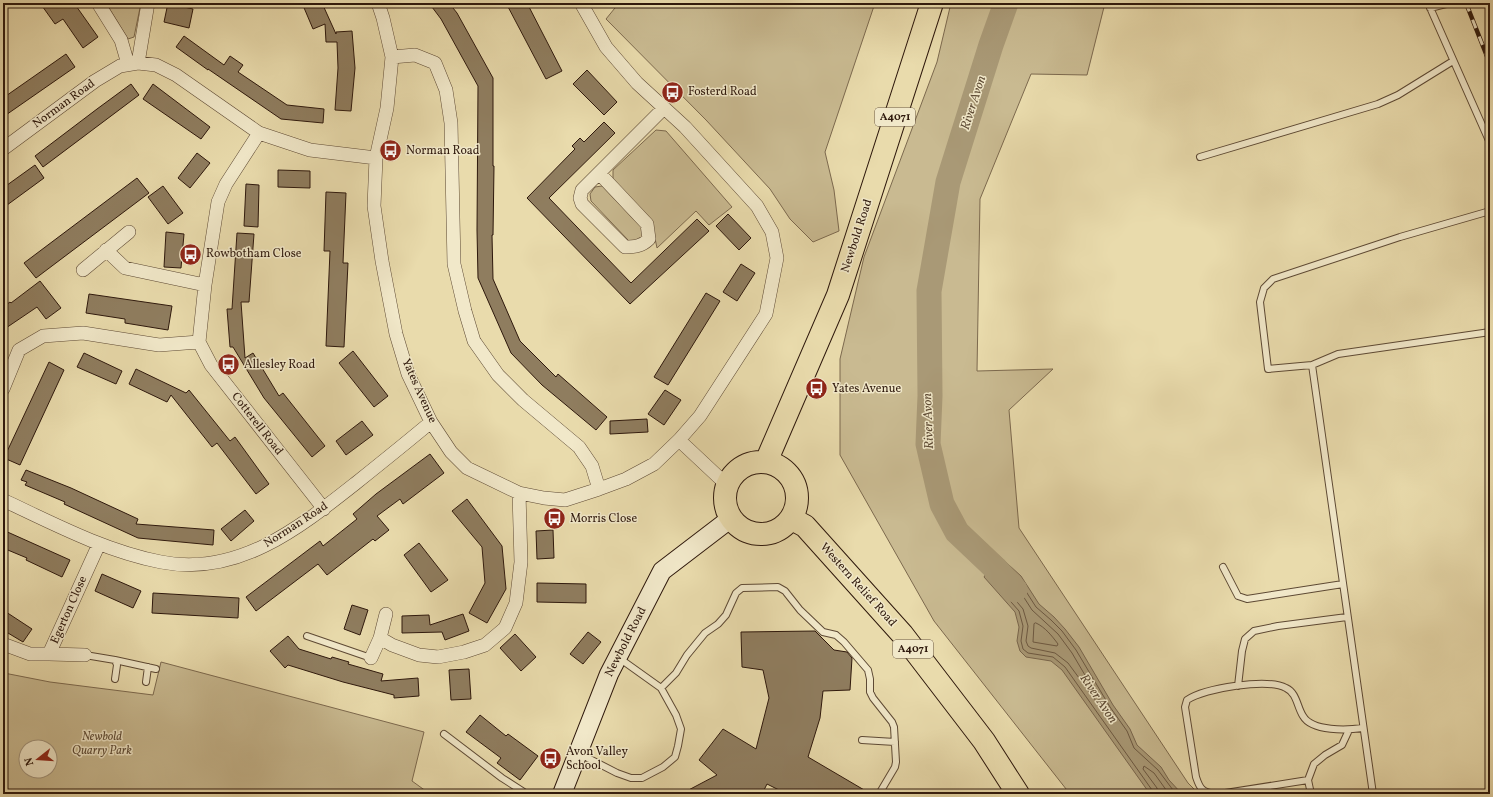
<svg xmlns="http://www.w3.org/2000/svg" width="1493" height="797" viewBox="0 0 1493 797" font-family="Vollkorn,serif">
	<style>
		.green { fill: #c9ba91; stroke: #7c694e; fill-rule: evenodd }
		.water { fill: #a99976; stroke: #78654c }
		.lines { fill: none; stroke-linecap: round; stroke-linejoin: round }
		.shore { stroke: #6c5841; stroke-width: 1 }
		.river { stroke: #a99976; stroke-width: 25 }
		.building { fill: #8f7d5f; stroke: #2e180c }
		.service-casing { stroke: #5d4934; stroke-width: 8 }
		.minor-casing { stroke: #5d4934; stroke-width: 14 }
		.secondary-casing { stroke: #2e180c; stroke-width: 20 }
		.trunk-casing { stroke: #2e180c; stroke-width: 24 }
		.service { stroke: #f1e8c9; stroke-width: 6 }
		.minor { stroke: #f1e8c9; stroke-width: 13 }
		.secondary { stroke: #f1e8c9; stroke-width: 18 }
		.trunk { stroke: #e9dbac; stroke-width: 22 }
		.rail-casing { stroke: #2e180c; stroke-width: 4.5 }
		.rail { stroke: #f1e8c9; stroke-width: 3; stroke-dasharray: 9; stroke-linecap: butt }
		.labels { text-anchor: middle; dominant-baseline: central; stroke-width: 3; stroke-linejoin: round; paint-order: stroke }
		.shield { fill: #f1e8c9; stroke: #685645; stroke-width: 1 }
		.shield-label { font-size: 11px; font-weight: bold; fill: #2e180c }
		.poi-label { font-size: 12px; fill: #2e180c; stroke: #f1e8c9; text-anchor: start }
		.street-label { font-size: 12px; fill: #2e180c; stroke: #f1e8c9 }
		.park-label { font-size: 12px; font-style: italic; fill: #5c4934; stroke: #f1e8c9 }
		.water-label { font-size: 13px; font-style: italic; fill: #5f4c36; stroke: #f1e8c9 }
	</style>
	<rect width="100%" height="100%" fill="#e9dbac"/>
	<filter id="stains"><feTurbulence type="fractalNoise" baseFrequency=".005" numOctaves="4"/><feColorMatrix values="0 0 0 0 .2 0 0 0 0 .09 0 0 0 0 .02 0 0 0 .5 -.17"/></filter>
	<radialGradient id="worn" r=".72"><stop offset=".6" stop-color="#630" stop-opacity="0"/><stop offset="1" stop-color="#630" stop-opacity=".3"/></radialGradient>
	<path class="green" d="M106,3H141L134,37L128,39Z
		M619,3H875L825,152L834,190L839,231L813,242L790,219L770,189L706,120L606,19Z
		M951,3H1105L1087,75L1031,74L980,199L977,371L1053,369L1009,410L1019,528L1188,783L1199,794H1070L934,621L840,455V359L864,257L937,62Z
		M656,130L666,131L732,207L709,225L696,211L657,248L651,219L613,180V170Z
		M602,186L642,228L643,236L639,240L629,241L591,201L590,194L595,187Z
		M161,662L424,732L412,781L430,794H3V674L4,673L50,682L153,695ZM26,747H50V771H26Z"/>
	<path class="water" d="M998,555L1021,576L1039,604L1054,617L1065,629L1079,647L1113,705L1130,729L1137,745L1161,767L1169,780L1182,794H1150L1062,670L1051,661L1026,657L1020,651L1017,641L1019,627L1015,612L984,577Z"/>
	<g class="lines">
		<path class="shore" d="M999,570H1001L1014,582L1032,610L1058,634L1072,653L1099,699V702L1096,701L1068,663L1055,653L1031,648L1028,646L1026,641L1028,626L1023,609L996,577Z
			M1036,623C1045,627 1052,636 1058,644L1057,646L1033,642L1034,624Z
			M1153,794L1152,790L1065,667L1053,657L1028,653L1023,649L1021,641L1023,626L1019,611L989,577L998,562L1001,563L1018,579L1036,607L1051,620L1062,631L1076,650L1110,707L1127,731L1134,748L1158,770L1176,794
			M1158,794L1157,788L1143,769L1144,766L1154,773L1169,794"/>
		<path class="river" d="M1006,3L991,45L948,182L929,291L930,396L928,444L942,504L957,532L995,568L1015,590"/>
	</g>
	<path class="building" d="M40,3H74L98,37L83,48L63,19L55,24Z
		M168,3H185L184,7L193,9L189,28L164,22Z
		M302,3H322L336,34V32L352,31L355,68L351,111L335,110L338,68L337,42H326L325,24L313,29Z
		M429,3H449L457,13L493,78V166H494L493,235H492L493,279L520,341L556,377L558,374L607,417L596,430L542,385L511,353L478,278L477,230L478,86L441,19Z
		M506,3H527L562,71L546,79Z
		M184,36L224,65L230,56L243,65L238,72L287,105L324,109L323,123L281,119L208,69V70L176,47Z
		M66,54L75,67L3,117V98Z
		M587,70L617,102L604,115L573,84Z
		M131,84L139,95L43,167L35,156L97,109Z
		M153,84L210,127L201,139L143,99Z
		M604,122L615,133L549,198L631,283L697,219L709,231L630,304L527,198L575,149L572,146L580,138L584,142Z
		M197,153L210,163L190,188L178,178Z
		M35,165L44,178L3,208V188Z
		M278,170L310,171V188L278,187Z
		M137,178L149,193L36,278L24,263Z
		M246,184L259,185L258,227L244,226Z
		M163,186L183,213L168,224L148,197Z
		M326,192L346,193L343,263H348L344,347L326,346L330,251H324Z
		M728,214L751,238L739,250L716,226Z
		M166,232L184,234L181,268L164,267Z
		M237,233L254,234L249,302H241L245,358L253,353L279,396L283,393L325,446L312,457L264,398L233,347H230L227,309H232Z
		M741,264L755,273L737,301L723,292Z
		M40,281L61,308L46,319L37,307L3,330V307L10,302L11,303Z
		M706,293L720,301L668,385L654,377Z
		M89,294L172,306L168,330L125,323V319L86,313Z
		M353,351L388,396L374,407L339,363Z
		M84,353L122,371L116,384L77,367Z
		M49,362L64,370L20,465L4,458Z
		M136,369L186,393L189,390L230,441L235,437L269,484L256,494L217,443L212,447L171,395L167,402L129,384Z
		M665,390L681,400L664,425L648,414Z
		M647,419L648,432L610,434V421Z
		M362,421L373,435L346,455L336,441Z
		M430,454L444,473L403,504L400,499L377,516L389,530L375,541L373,539L327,575L318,564L256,611L246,597L320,541L323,546L357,519L353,514L376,494Z
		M26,470L71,488L138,519L136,524L214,530L213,545L138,538L64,504L65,502L25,485L27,482L21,480Z
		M467,499L502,546L506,589L487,623L469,613L485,583L482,547L452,511Z
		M245,510L254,521L231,541L221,529Z
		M3,530L70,560L62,577L26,560L27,558L3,548Z
		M553,530L554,558L537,559L536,531Z
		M419,543L448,580L431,592L404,555Z
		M102,574L141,591L133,608L95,591Z
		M537,583L586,584V603L537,602Z
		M153,593L239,598L238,618L152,613Z
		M352,605L368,610L360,635L344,629Z
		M3,610L32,629L23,642L3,630Z
		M463,614L469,631L445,640L442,632L402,633V616L429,615L430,625Z
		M815,631L834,650L847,652L852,658L850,690L823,691L820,718L808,757L871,794H787L767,784L762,794H681L717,775L699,760L723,729L756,749L769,698L763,670L742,667L741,632Z
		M588,632L601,642L583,664L570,654Z
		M515,634L536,657L521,671L500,648Z
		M288,636L299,649L331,659L332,657L349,662L348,664L383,674L381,681L418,678L419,696L394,698V695L343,682L288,665L285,668L270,651Z
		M469,669L471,699L451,700L449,670Z
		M480,715L506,736L508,734L538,756L520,780L497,763L501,758L466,732Z"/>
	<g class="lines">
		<defs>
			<path id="service" d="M1428,3L1490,143
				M1430,8L1450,3
				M1200,157L1378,104L1398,95L1453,61
				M1312,365L1338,354L1490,332
				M1223,567L1238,596L1247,599L1343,584
				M307,636L371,658
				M85,655L115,660L117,665L115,679
				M115,660L156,669
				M146,682L148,667
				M1238,686L1242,651L1245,639L1254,631L1278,626L1347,617
				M661,688L676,673L687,655L705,633L718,624L726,615L736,593L742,588L778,587L785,591L800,610L823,632L836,635L844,642L868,670L870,679V692L873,698L892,722L894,727L896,762L895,767L879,794
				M444,734L502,778L527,794
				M862,740L895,742
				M580,754L617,773L631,778H642L663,767L675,757L678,746L681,729L676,715L661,688L619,658
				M1308,780L1314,764L1325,755L1342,745L1349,730
				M1215,794C1202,792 1200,789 1196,777L1185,707L1187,700C1205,688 1267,678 1286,688C1297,693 1297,707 1303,716C1312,732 1348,730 1363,728
				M1219,794L1308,780L1311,794
				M1373,794L1312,365L1268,369L1260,302L1264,288L1273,279L1400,237L1490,211"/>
			<path id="minor" d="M98,3L121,40L128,64
				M378,3L383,18L392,57L387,108L376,158L374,206L382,261L396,334L408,374L431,422L451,452L467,468L519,493L544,498L565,500L599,489L626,479L654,464L679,440L700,416L766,314L777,258L772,232L757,206L685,127L637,83L606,47L581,3
				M392,57L415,55L435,63L446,90L451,123L454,264L465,311L474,341L498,375L523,400L579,447L592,466L599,489
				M138,63L148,3
				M259,133L226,184L218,202L205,285L199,342L211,365L324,509
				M3,149L95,81L120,66L138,63L156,65L176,75L259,133L310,150L376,158
				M599,173L647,224L649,239C642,246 635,247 625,247L582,204L580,198L582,190L664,108
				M106,250L125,268L205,285
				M83,270L129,232
				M3,389L19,350L43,336L83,333L159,345L199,342
				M679,440L727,485
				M3,500C54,524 105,551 161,562C238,577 299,528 356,483C381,463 406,443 431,422
				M380,638L392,645L419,655L438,657L464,652L485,645L505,628L516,603L521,562L519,493
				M3,644L30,654H49L99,544
				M49,654L85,655
				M371,658L380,638L386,614"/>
			<path id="secondary" d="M562,794L609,674L662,571L730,519"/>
			<path id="trunk" d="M725 498a36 36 0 1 1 72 0a36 36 0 1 1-72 0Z
				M766,462L838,295L932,3
				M792,519L805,526L902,634L984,741L1018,794"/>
		</defs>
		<use href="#service" class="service-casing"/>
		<use href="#minor" class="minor-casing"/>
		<use href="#secondary" class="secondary-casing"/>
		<use href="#trunk" class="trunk-casing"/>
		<use href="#service" class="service"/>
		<use href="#minor" class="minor"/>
		<use href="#secondary" class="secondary"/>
		<use href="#trunk" class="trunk"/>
		<defs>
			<path id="rail" d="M1466,3L1490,64
				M1488,3L1490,8"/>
		</defs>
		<use href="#rail" class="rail-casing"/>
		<use href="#rail" class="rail"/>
	</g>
	<defs>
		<symbol id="bus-disc" viewBox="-11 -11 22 22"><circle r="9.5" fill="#8f2418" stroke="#f1e8c9"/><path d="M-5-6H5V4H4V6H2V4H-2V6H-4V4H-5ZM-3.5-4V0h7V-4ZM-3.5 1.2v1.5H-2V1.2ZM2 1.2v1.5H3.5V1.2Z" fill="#fff"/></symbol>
	</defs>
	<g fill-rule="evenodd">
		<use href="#bus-disc" x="660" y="80" width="25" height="25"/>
		<use href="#bus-disc" x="378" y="138" width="25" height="25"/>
		<use href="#bus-disc" x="178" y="242" width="25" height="25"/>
		<use href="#bus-disc" x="216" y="352" width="25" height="25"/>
		<use href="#bus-disc" x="804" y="376" width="25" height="25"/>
		<use href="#bus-disc" x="542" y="506" width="25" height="25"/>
		<use href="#bus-disc" x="538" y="746" width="25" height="25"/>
	</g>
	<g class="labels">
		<g class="shield">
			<rect x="875" y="108" width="40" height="18" rx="3"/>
			<rect x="893" y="640" width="40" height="18" rx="3"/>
		</g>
		<g class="shield-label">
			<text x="895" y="117">A4071</text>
			<text x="913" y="649">A4071</text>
		</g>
		<g class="poi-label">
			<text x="688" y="92">Fosterd Road</text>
			<text x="406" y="151">Norman Road</text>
			<text x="206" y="254">Rowbotham Close</text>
			<text x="244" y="365">Allesley Road</text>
			<text x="832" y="389">Yates Avenue</text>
			<text x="570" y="519">Morris Close</text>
			<text x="566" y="752">Avon Valley<tspan x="566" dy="14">School</tspan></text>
		</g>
		<g class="street-label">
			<text transform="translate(64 104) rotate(-36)">Norman Road</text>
			<text transform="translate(857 236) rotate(-72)">Newbold Road</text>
			<text transform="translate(419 391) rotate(66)">Yates Avenue</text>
			<text transform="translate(257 424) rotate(52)">Cotterell Road</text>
			<text transform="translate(296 525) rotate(-33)">Norman Road</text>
			<text transform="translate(858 585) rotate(48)">Western Relief Road</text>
			<text transform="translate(69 610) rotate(-66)">Egerton Close</text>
			<text transform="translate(626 642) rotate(-63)">Newbold Road</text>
		</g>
		<g class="park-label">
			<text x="102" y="737">Newbold<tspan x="102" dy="14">Quarry Park</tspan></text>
		</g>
		<g class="water-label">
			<text transform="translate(974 103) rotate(-72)">River Avon</text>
			<text transform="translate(929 421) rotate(-92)">River Avon</text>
			<text transform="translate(1098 699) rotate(56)">River Avon</text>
		</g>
	</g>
	<rect width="1493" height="797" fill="none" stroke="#e9dbac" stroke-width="16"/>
	<rect x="4" y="4" width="1485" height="789" fill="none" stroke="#2e180c" stroke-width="2"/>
	<rect x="8" y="8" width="1477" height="781" fill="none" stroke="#2e180c"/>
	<g transform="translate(38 759) rotate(253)"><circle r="19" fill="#f1e8c9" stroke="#a3957d"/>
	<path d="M0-3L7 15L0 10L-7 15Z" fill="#8f2418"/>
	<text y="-6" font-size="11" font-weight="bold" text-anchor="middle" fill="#2e180c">N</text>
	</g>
	<rect width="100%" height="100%" filter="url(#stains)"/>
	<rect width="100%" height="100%" fill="url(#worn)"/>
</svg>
